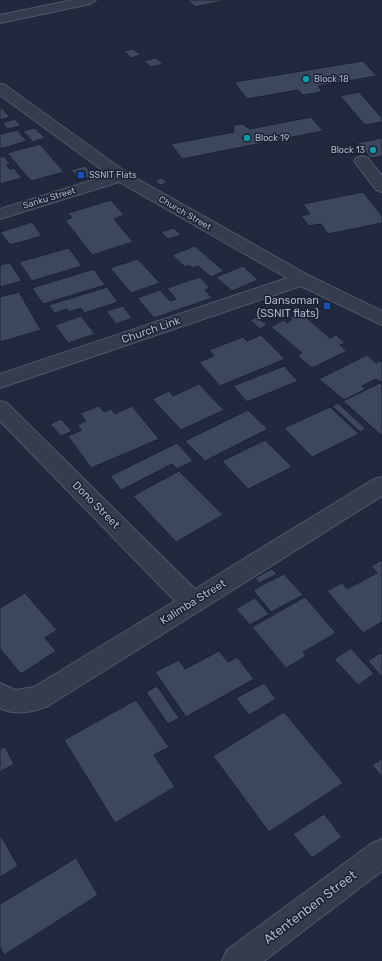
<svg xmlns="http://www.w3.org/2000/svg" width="382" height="961" viewBox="0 0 382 961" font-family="Rubik,sans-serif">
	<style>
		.building { fill: #3c475d; stroke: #1c2335 }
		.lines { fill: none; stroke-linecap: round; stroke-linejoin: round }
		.street-casing { stroke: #505769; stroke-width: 2 }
		.street { fill: #353c4e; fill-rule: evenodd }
		.culture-dot { fill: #0f9aa8; stroke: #1a2133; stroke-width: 1.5 }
		.transit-dot { fill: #1a4fb4; stroke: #1a2133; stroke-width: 1.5 }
		.labels { text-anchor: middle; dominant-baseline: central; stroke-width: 3; stroke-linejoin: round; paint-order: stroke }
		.far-poi-label { font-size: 9px; fill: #b0b7c9; stroke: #1a2133; text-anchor: start }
		.far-street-label { font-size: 9px; fill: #b0b7c9; stroke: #1a2133 }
		.poi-label { font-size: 11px; fill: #b0b7c9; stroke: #1a2133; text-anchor: end }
		.street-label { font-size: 11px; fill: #b0b7c9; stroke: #1a2133 }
		.near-street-label { font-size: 13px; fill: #b0b7c9; stroke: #1a2133 }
	</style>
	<rect width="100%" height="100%" fill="#20293e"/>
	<path class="building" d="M187,0H228L195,7Z
		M133,49L141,55L131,58L124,51Z
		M156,58L163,64L151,67L144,61Z
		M363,61L377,76L318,86L322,92L303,95L298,90L247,99L234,82Z
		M359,92L382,118V122L365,125L340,96Z
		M0,106L10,117L0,120Z
		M311,117L323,131L182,159L171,144L234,132L233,125L242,124L250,129Z
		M15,119L21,126L8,129L2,123Z
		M35,128L45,138L33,142L23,131Z
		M17,130L27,141L0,149V134Z
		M382,138V156L371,158L357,143Z
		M40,144L64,172L31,181L7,153Z
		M4,156L10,164L6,165L10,169L14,168L22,178L0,184V157Z
		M85,166L94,175L80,180L71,170Z
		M162,178L167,183L160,185L155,180Z
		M363,192L382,216V223L328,234L321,224L309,226L301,216L310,214L303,204Z
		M111,200L124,215L114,219L133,242L92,255L65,220L72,218L68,213Z
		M32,222L42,236L10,245L0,232Z
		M174,228L181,235L168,239L161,232Z
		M195,246L224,271L211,277L198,266L192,268L189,265L185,267L172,255Z
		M69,248L82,266L32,281L19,262Z
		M138,259L160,283L131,293L110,268Z
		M10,263L22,281L0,287V265Z
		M243,266L258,280L232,291L216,277Z
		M94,269L105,285L43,304L32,288Z
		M200,277L210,288L205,290L212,298L154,318L137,298L160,290L170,301L176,299L167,288Z
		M107,287L118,302L84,313L81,308L69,312L67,309L54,313L49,305Z
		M19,292L41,330L0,342V297Z
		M123,306L132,318L116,324L106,311Z
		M301,313L330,338L336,335L345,343L340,345L347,351L312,368L297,355L302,353L271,327L284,320L287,323L292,320L290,318Z
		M81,316L95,334L68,343L55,325Z
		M257,317L267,325L260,329L250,320Z
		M261,335L285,359L220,386L199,362L214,356L209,350L243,337L247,341Z
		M367,355L376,363L380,361L382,362V381L380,382L376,379L362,386L366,389L344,400L319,379Z
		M284,366L298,381L247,402L233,386Z
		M380,383L382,385V436L343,401Z
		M199,384L224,410L181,430L152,399L169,391L173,396Z
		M338,403L366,429L360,432L332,406Z
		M99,406L104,412L111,409L115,414L132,406L159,439L91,468L68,436L82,430L77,425L86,421L80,413Z
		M330,407L359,434L312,457L284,428Z
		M248,410L268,429L205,461L185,441Z
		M61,419L72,431L61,436L50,424Z
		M265,440L292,467L248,489L222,461Z
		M177,443L193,461L177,469L172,464L121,490L110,476Z
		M179,471L223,515L176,542L133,496Z
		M382,560V622L363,633L327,591L342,583L347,589L377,573L371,566Z
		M272,569L277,574L259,583L255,578Z
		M284,574L303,595L271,612L253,590Z
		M25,593L57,630L45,638L56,651L21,674L0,649V608Z
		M305,597L336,633L303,652L306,656L286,668L252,627Z
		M255,598L269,614L250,625L236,609Z
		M351,648L374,674L358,685L334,659Z
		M219,651L228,662L237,657L254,679L186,717L155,672L179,660L185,669Z
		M380,653L382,655V677L368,661Z
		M264,683L276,699L249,715L236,698Z
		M157,686L179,718L168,724L146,692Z
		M136,700L169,747L154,755L175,787L115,823L64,740Z
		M284,712L343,783L269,832L213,756Z
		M5,747L14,764L0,772V749Z
		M382,759V777L372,765Z
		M324,814L342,837L312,858L293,834Z
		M0,834L18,866L0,877Z
		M76,858L98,895L4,955L0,947V904Z"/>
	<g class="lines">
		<defs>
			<path id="street" d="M72,0H96L90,4L0,23V15Z
				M0,84L5,85L127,173L308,275L382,311V325L301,286L0,388V374L287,278L119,182L0,219V209L109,175L0,95Z
				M362,156L368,158L382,176V192L376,190L354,161L356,158Z
				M0,401L7,403L195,589L374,479L382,477V496L48,706C33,712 15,716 0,708V683L15,690L34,687L175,601L0,421Z
				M382,839V871L264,961H222L227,950L372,843Z"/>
		</defs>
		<use href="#street" class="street-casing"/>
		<use href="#street" class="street"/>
	</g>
	<g class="culture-dot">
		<circle cx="306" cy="79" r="4"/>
		<circle cx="247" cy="138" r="4"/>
		<circle cx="373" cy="150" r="4"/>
	</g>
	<g class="transit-dot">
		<rect x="77" y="171" width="8" height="8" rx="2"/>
		<rect x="323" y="302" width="8" height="8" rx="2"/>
	</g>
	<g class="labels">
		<g class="far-poi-label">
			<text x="314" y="79">Block 18</text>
			<text x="255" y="138">Block 19</text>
			<text x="365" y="150" text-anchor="end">Block 13</text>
			<text x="89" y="175">SSNIT Flats</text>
		</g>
		<g class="far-street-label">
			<text transform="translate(49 198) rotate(-17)">Sanku Street</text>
			<text transform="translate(185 213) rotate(30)">Church Street</text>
		</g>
		<g class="poi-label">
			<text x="319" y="300">Dansoman<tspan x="319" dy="13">(SSNIT flats)</tspan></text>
		</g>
		<g class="street-label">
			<text transform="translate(151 330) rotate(-19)">Church Link</text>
			<text transform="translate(96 505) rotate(45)">Dono Street</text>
			<text transform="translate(193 602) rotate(-32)">Kalimba Street</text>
		</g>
		<g class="near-street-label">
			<text transform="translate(310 907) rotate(-37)">Atentenben Street</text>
		</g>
	</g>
</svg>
